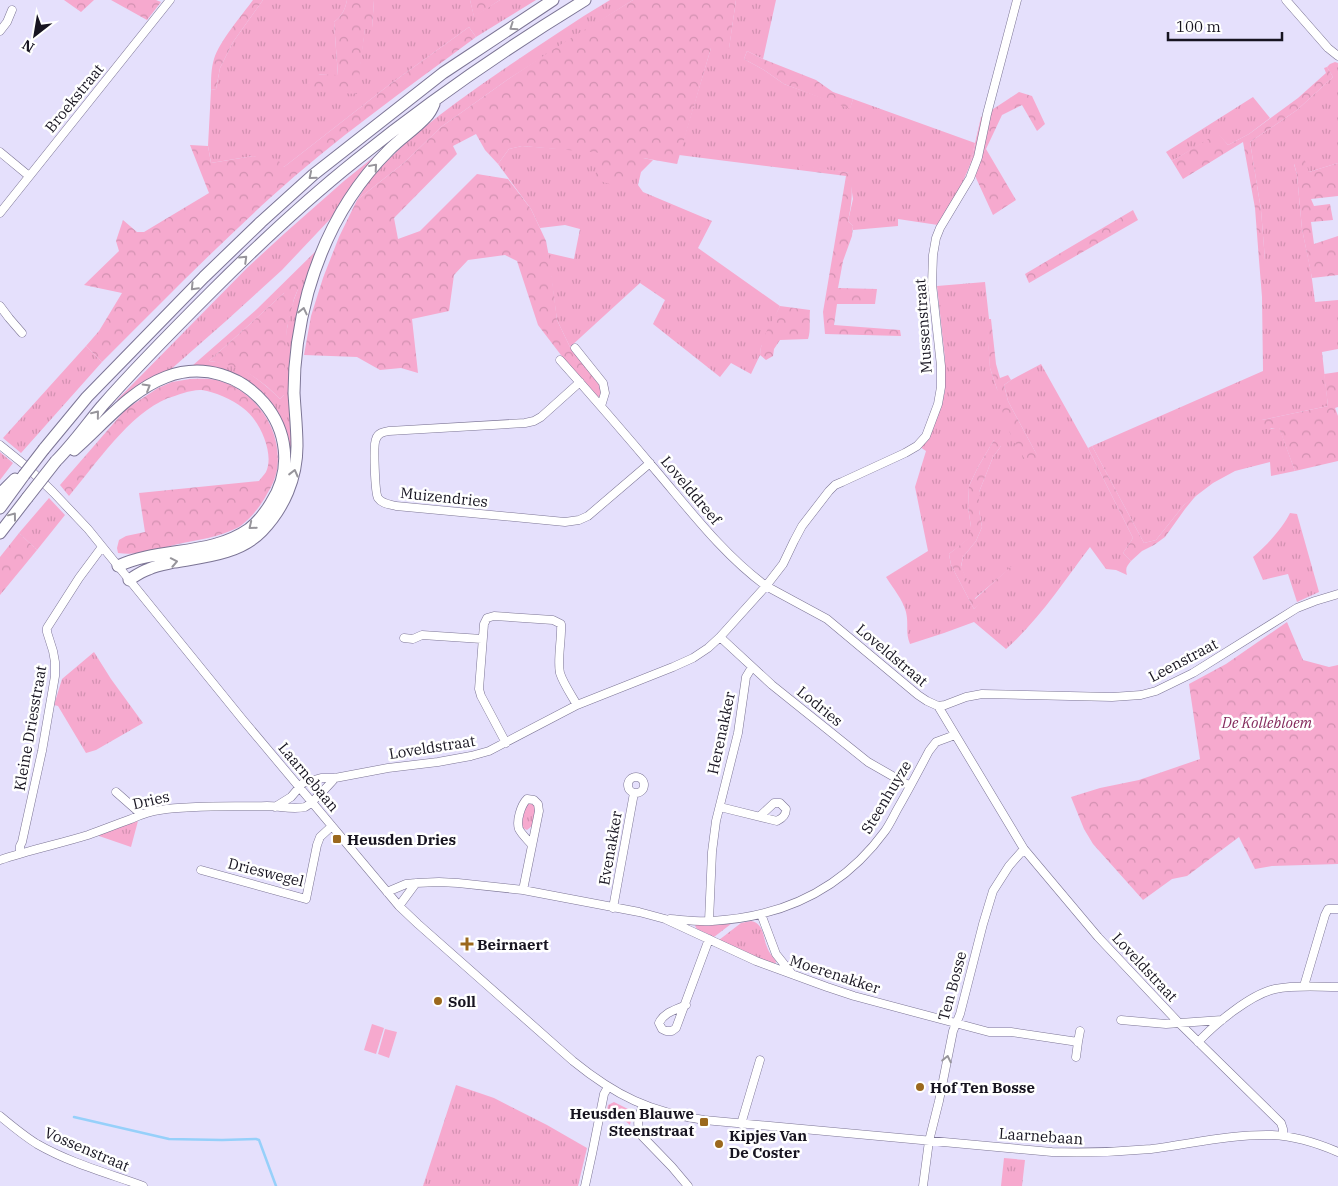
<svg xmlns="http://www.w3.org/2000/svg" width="1338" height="1186" viewBox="0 0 1338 1186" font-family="'IBM Plex Serif',serif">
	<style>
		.grass { fill: url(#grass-tufts); fill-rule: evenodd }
		.forest { fill: url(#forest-crowns) }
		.pitch { fill: #f6a9ce }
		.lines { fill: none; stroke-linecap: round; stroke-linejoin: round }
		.stream { stroke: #96d0fa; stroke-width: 2.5 }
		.minor-casing { stroke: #7c7595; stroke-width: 9 }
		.highway-casing { stroke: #7c7595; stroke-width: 13 }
		.minor { stroke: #fff; stroke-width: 8 }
		.highway { stroke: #fff; stroke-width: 11 }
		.highway-bridge-casing { stroke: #7c7595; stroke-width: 13; stroke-linecap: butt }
		.highway-bridge { stroke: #fff; stroke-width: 11 }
		.oneway { stroke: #97959b }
		.poi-dot { fill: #9b681d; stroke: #fff; stroke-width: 2 }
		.labels { text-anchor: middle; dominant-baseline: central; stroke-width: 5; stroke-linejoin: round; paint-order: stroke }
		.street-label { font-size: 15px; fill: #171420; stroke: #fff }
		.park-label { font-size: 15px; font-style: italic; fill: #852b5d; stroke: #fff }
		.poi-label { font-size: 15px; font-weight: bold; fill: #171420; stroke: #fff; text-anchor: start }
	</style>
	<defs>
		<pattern id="grass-tufts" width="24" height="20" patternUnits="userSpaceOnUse" patternTransform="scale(1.25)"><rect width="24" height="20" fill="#f6a9ce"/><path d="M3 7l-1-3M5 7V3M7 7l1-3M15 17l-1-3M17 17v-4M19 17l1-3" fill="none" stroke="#d291b1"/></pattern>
		<pattern id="forest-crowns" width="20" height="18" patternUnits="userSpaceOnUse" patternTransform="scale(1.25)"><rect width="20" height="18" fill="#f6a9ce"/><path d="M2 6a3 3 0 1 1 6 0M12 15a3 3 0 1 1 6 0" fill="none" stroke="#d291b1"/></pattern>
	</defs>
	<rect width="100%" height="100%" fill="#e5e0fc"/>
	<path class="grass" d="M263,0H347C345,10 342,16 334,22L338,76L318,74L356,94L365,28H372L374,0H470L474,16L500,0H536L476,37L469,27L389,85L284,167L253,156L211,163L208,146L211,90L216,89L220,68L233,42Z
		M610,0H633L507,80L441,127L405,162L357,200C361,194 365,187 369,181C406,137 455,103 501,71C537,47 573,22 610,0Z
		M736,0H776L763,59L747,51L744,59L764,70L784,84L850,108L853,99L975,143L970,165L962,184L938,225L898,219V226L853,230V226L848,221L853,199L849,173L800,166L799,170L679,155L711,48H729Z
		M1335,62L1338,63V163L1309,172L1294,164L1297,175L1302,229L1311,272L1315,302L1338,300V349L1322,352L1328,406L1262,420L1271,429L1279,427L1295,471L1271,476L1270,462L1235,471L1213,483L1184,505L1156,540L1144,543L1092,446L1263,371L1262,297L1259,260H1265L1261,210L1250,142L1297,110L1333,77L1327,67L1330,64Z
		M1253,97L1270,118L1249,134L1228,145L1218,134L1172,161L1166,152Z
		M522,146C565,150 611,150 653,160L641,172L638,185L643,192L712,221L698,248L780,306L761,347L760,355L751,374L731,363L720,377L653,324L665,300L640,283L570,347L557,320L548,253L574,259L580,229L565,225L540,228L531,209L498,164L509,149Z
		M375,156L376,157L334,215L282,270L226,321L169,371L119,402L117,400L248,267L285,233L344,181Z
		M318,249L303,292L292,456L287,482C286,465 286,446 283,429C278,398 245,374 215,368C208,366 200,367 192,366L257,309ZM298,289C284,321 283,360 284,395L280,399C265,384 246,368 225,363C220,362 214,362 209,361L284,293Z
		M985,282L989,319H987L990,368L997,389L1038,457L1008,401L1004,385L1011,380L1041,364L1088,448L1133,538L1123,553L1131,561C1127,566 1125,568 1127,575L1116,570L1106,569L1090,547C1065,580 1038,621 1006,649L974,622L944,633L910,644C905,632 909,625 906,612C903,600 893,588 886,577L928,551L915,487L926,451L920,447L929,436L938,415L945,391V359L937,286ZM994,440L1001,446L993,457L979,492V510L982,527L976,541L963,557L961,567L974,599L1015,564L974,609L951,565L949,554L971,537V527L968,507L969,486L978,467Z
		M86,346L102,362L21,453L3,438Z
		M0,452L13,463L0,480Z
		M49,498L65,515L37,550L19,533Z
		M1290,513L1297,514L1319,592L1297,602L1288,574L1263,580L1253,557C1266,546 1283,528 1290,513Z
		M94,652L111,679L143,723L96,750L86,753L58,706L54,705L62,679Z
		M529,802L533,803L536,808L532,826L527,830L523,828C520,821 523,808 529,802Z
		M138,821L131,847L99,836V834L103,832Z
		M751,921C764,923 763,938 767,947C769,953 773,957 776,961L775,965L719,940L741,923Z
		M731,924L714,937L697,929L695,926L696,925Z
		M456,1085L494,1098L547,1125L587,1148L578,1186H423Z
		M614,1102L628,1109L632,1115L630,1125L612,1110H607L608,1105Z
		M1004,1158L1025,1160L1022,1186H1001Z"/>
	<path class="forest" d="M64,0H94L81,12Z
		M111,0H156L161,2L147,20Z
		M253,0H263L233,42L220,68L216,89L211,90C211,79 211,69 214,59C219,42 242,15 253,0Z
		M347,0H374L372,29H365L357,94L310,91L307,85L309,78L313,74L338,75L334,22C342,16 345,10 347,0Z
		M470,0H500L474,17Z
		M633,0H736L729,49L711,48L677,164L643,158L624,189L594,179L602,153L522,146L509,149L498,164L485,150L476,134L453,146L457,154L394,218L398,239L420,231L477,174L508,179L531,209L546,241L550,262L557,320L570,347L583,360L600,382L601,392L599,399L564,359L538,325L517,261L505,255L468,260L454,275L449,311L412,319L418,373L401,368L380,370L357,357L304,355L311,316L323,278L339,237L357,200L405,162L441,127L507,80L563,43Z
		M469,27L476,37C406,89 335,139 270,198C212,251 157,307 102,362L86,346L99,331L122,293L84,285L119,251L116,241L123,220L137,232H144L209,193L190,145L208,146L211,163L253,156L277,159L284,167L389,85Z
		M747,51L763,59L816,80L833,92L853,99L850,109L784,84L764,70L744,59Z
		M1327,67L1333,77L1297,110L1250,142L1261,210L1265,260H1259L1255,208L1243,142L1183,179L1172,161L1218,133L1228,145L1249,134L1298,98L1326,73L1324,68Z
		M1019,92L1032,96L1045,124L1037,131L1022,105L1002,115L986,149L1016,200L993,215L970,165L981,117Z
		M1304,158L1309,172L1338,163V196L1311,199L1314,206L1330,204L1333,220L1311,222L1314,244L1338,236V275L1312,278L1302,229L1297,175L1294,163L1298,159Z
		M800,165L850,173C853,192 852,202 848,221L853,226L852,236L843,261L838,288L877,289L875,304H837L834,325L900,330L901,336L825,334L823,312L846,176L799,170Z
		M1133,210L1138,220L1029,283L1025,274Z
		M295,281L298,284V289L294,299L287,328L284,380V395L280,399C259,377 239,365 209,361L284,293L290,283Z
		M780,306L810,310C809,320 811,330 808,339L780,340L774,349L773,356L766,360L760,355C761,337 772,322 780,306Z
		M986,319H991L996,364L1000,378L1008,375L1011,380L1004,385L1008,401L1038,457L1039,464L1034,468L1026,461L1014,442L1005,422L997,389L990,368Z
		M1338,372V407L1335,408L1338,416V461L1295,471L1279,428L1262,429V420L1328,406L1324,374Z
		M190,379C200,379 211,378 220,381C257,392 283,431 277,470C275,479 272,486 267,494C261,506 248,522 237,528C219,537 198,540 178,544C160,549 138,556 118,553L117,548L119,540L126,536L145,532L139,493L259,481C261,478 264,475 266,472C275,453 259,419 243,408C232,399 215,392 202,390C192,389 178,395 168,398C129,414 96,464 69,496L60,485L126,409L158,388L172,382Z
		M994,440L1001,442V446L993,457L979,492V510L982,527L976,541L963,557L961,566L975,599L1015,563L1019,568L974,609L951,565L949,554L970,537L971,527L968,507L969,486L978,467Z
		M1092,446L1144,543L1156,540L1184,505L1198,493L1185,509L1165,537L1154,545L1142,551L1131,561L1123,553L1133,538L1088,448Z
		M19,533L37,550L0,595V557Z
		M1287,622L1303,660L1329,667L1338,665V864L1272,866L1255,869L1239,837L1187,876L1172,879L1143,900L1093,844L1084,829L1071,797L1100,788L1139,780L1200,759L1189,684L1226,664Z"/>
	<path class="pitch" d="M372,1024L384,1028L376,1054L364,1050Z
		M385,1029L397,1032L389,1058L378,1054Z"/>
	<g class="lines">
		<path class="stream" d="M74,1117L169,1139L222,1140L256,1139L259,1140L276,1186"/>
		<defs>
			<path id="minor" d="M1286,0L1328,48L1338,56
				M0,31L7,22L12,10
				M0,152L29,176
				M0,213L170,0
				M0,306L9,318L22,333
				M575,348L603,383L605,393L601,406
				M560,360C593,397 626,435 658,473C692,513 724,555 766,586L783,564L794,541L802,526L829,491L835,485L842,482L905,453L917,446L926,436L938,404L941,387V366L932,284L933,255L936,238L940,228L970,178L978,157L987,114L1017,0
				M580,382L541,417L534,421L525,423L389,431C383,432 378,433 376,439C373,444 375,493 378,498C382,504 389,504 396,506L565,522L579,520L588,516L650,463
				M0,445L26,466L53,492L88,529L243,720L399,906L418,924L573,1061C616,1096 650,1112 704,1120L1052,1152C1085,1153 1118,1152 1151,1149C1191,1144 1231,1134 1272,1135C1295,1136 1317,1143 1338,1152
				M720,637L772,685L868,762L910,786
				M404,638L413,639L422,635L482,639
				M938,706L945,705L966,697L982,694L1112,697L1141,695L1156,691L1193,673L1297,608L1315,601L1338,594
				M506,743L481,696L479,689L484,624L487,618L494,616L553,620L561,624C562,638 557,660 560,673C563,683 572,696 577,705
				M628 785a8 8 0 1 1 16 0a8 8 0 1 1-16 0Z
				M116,792L141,814
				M275,807L291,797L303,783L321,778H335L388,768L438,762L471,756L489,751L577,705L673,667L693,658L708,648L720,637L766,586L827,619L918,695L927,701L938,706L1024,849L1098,937L1179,1023L1281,1123L1283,1129V1136
				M720,807L777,821C783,818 786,815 786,809L780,803H774L760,816
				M20,853V846L22,842L42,751L55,676V662L53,651L47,632V628L79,578L102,547
				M0,860C29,850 59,844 88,835C102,830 117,824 131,819C140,815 150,811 160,810C195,805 232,807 267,806C279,806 293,810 305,807C310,805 330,784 335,778
				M201,870L306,899L317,845L320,837L332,826
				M523,890L539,811L538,804L534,800L527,799C521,805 516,821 519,829C522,835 528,840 532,845
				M387,892L406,884L416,883L439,882L458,883L523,890L639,912L665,919L756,961L827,987L854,996L989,1032H1011L1078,1042L1076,1057
				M399,906L416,883
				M613,908L634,793
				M761,914L776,954L792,974
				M670,919C684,920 698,922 712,921C783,917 842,890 885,831C890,824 894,815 898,808C909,789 919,770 929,751L936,742L955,735
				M709,921L712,852L716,821L738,733L746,677L752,667
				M1304,986L1325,915L1328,909H1338
				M686,1005C676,1010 664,1012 659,1023L662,1029L666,1031H672L676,1028L709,939
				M1121,1020L1166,1024L1222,1020
				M1078,1042L1080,1031
				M1198,1042C1215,1024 1251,994 1275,989C1296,985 1317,987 1338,987
				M643,1105C639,1117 635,1125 642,1136L672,1167L688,1186
				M0,1116C12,1126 24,1136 37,1144C70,1163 107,1173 143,1186
				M741,1124L760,1060
				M585,1186L592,1154L604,1094L608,1087
				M923,1186L929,1141L939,1101L953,1031L960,1014L983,924L993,891L1009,866L1024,849"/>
			<path id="highway" d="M44,449L87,397L204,277L261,222L313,175L443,73L553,0
				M74,450C103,425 129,391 166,377C242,348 316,433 271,503C265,513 258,522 249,529C211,556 159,547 118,566
				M56,461C73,444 87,424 102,406C137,366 175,328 212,291C258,245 305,201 355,161C428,102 505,49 585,0
				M0,494L15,479
				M0,508L24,475
				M0,533L27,498
				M129,580C135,576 142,571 149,569C157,565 166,564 175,562C204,557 240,554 262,531C284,508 297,478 297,446C297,428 295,411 294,393C294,360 299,325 308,292C323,239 350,189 389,150C401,138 415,129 426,117C429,114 432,109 434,104"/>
		</defs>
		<use href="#minor" class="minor-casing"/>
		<use href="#highway" class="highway-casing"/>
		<use href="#minor" class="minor"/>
		<use href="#highway" class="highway"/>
		<defs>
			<path id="highway-bridge" d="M24,475L44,449
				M27,498L56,461"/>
		</defs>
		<use href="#highway-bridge" class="highway-bridge-casing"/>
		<use href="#highway-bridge" class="highway-bridge"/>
	</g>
	<defs><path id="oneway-chevron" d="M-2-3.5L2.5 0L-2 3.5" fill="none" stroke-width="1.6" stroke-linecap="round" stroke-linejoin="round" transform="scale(1.25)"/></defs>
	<g class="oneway">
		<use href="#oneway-chevron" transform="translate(513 27) rotate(146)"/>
		<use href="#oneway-chevron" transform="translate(374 167) rotate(-49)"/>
		<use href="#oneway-chevron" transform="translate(312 176) rotate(140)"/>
		<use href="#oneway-chevron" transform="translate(244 259) rotate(-44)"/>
		<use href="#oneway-chevron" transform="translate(194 287) rotate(134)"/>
		<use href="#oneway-chevron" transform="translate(303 311) rotate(-77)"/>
		<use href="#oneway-chevron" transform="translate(147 387) rotate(-31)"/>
		<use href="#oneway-chevron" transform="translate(96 414) rotate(-51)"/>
		<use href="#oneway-chevron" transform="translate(294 473) rotate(-76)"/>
		<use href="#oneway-chevron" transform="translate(13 516) rotate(-53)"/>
		<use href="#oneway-chevron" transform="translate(252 526) rotate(141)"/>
		<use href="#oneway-chevron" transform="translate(174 562) rotate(-11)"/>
		<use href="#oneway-chevron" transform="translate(947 1059) rotate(-78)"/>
	</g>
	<g class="poi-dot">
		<rect x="332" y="834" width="10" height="10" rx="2.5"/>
		<path d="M464.5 936.5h5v5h5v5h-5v5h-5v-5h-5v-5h5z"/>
		<circle cx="438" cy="1001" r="5"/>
		<circle cx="920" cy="1087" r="5"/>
		<rect x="699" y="1117" width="10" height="10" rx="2.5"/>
		<circle cx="719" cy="1144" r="5"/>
	</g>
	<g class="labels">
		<g class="street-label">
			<text transform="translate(74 98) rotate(-51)">Broekstraat</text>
			<text transform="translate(923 326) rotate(-94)">Mussenstraat</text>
			<text transform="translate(691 490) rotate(50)">Lovelddreef</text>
			<text transform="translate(444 497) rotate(6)">Muizendries</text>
			<text transform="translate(892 655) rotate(40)">Loveldstraat</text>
			<text transform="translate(1183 660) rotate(-28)">Leenstraat</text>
			<text transform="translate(820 706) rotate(39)">Lodries</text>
			<text transform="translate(30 728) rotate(-80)">Kleine Driesstraat</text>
			<text transform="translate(721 733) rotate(-78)">Herenakker</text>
			<text transform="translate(432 747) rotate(-9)">Loveldstraat</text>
			<text transform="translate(309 777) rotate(50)">Laarnebaan</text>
			<text transform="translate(886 797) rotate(-59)">Steenhuyze</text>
			<text transform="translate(151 800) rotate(-13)">Dries</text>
			<text transform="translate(610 848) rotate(-80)">Evenakker</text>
			<text transform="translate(266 872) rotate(14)">Drieswegel</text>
			<text transform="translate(1145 967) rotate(47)">Loveldstraat</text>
			<text transform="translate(835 974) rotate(18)">Moerenakker</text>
			<text transform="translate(952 986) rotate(-75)">Ten Bosse</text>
			<text transform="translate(1041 1136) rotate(4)">Laarnebaan</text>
			<text transform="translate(87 1149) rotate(23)">Vossenstraat</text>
		</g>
		<g class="park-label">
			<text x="1267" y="722">De Kollebloem</text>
		</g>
		<g class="poi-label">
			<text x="347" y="839">Heusden Dries</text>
			<text x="477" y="944">Beirnaert</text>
			<text x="448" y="1001">Soll</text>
			<text x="930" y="1087">Hof Ten Bosse</text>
			<text x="694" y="1113" text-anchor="end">Heusden Blauwe<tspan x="694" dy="17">Steenstraat</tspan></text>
			<text x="729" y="1135">Kipjes Van<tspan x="729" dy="17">De Coster</tspan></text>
		</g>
	</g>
	<g transform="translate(35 35) rotate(211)" stroke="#ffffff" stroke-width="4" paint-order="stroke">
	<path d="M0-4L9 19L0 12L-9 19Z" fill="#171420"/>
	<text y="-8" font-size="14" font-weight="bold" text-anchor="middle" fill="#171420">N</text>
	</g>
	<path d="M1168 32v8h114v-8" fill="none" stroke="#171420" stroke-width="2.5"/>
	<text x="1176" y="32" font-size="15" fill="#171420" stroke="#ffffff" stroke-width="4" paint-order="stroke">100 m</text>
</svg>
